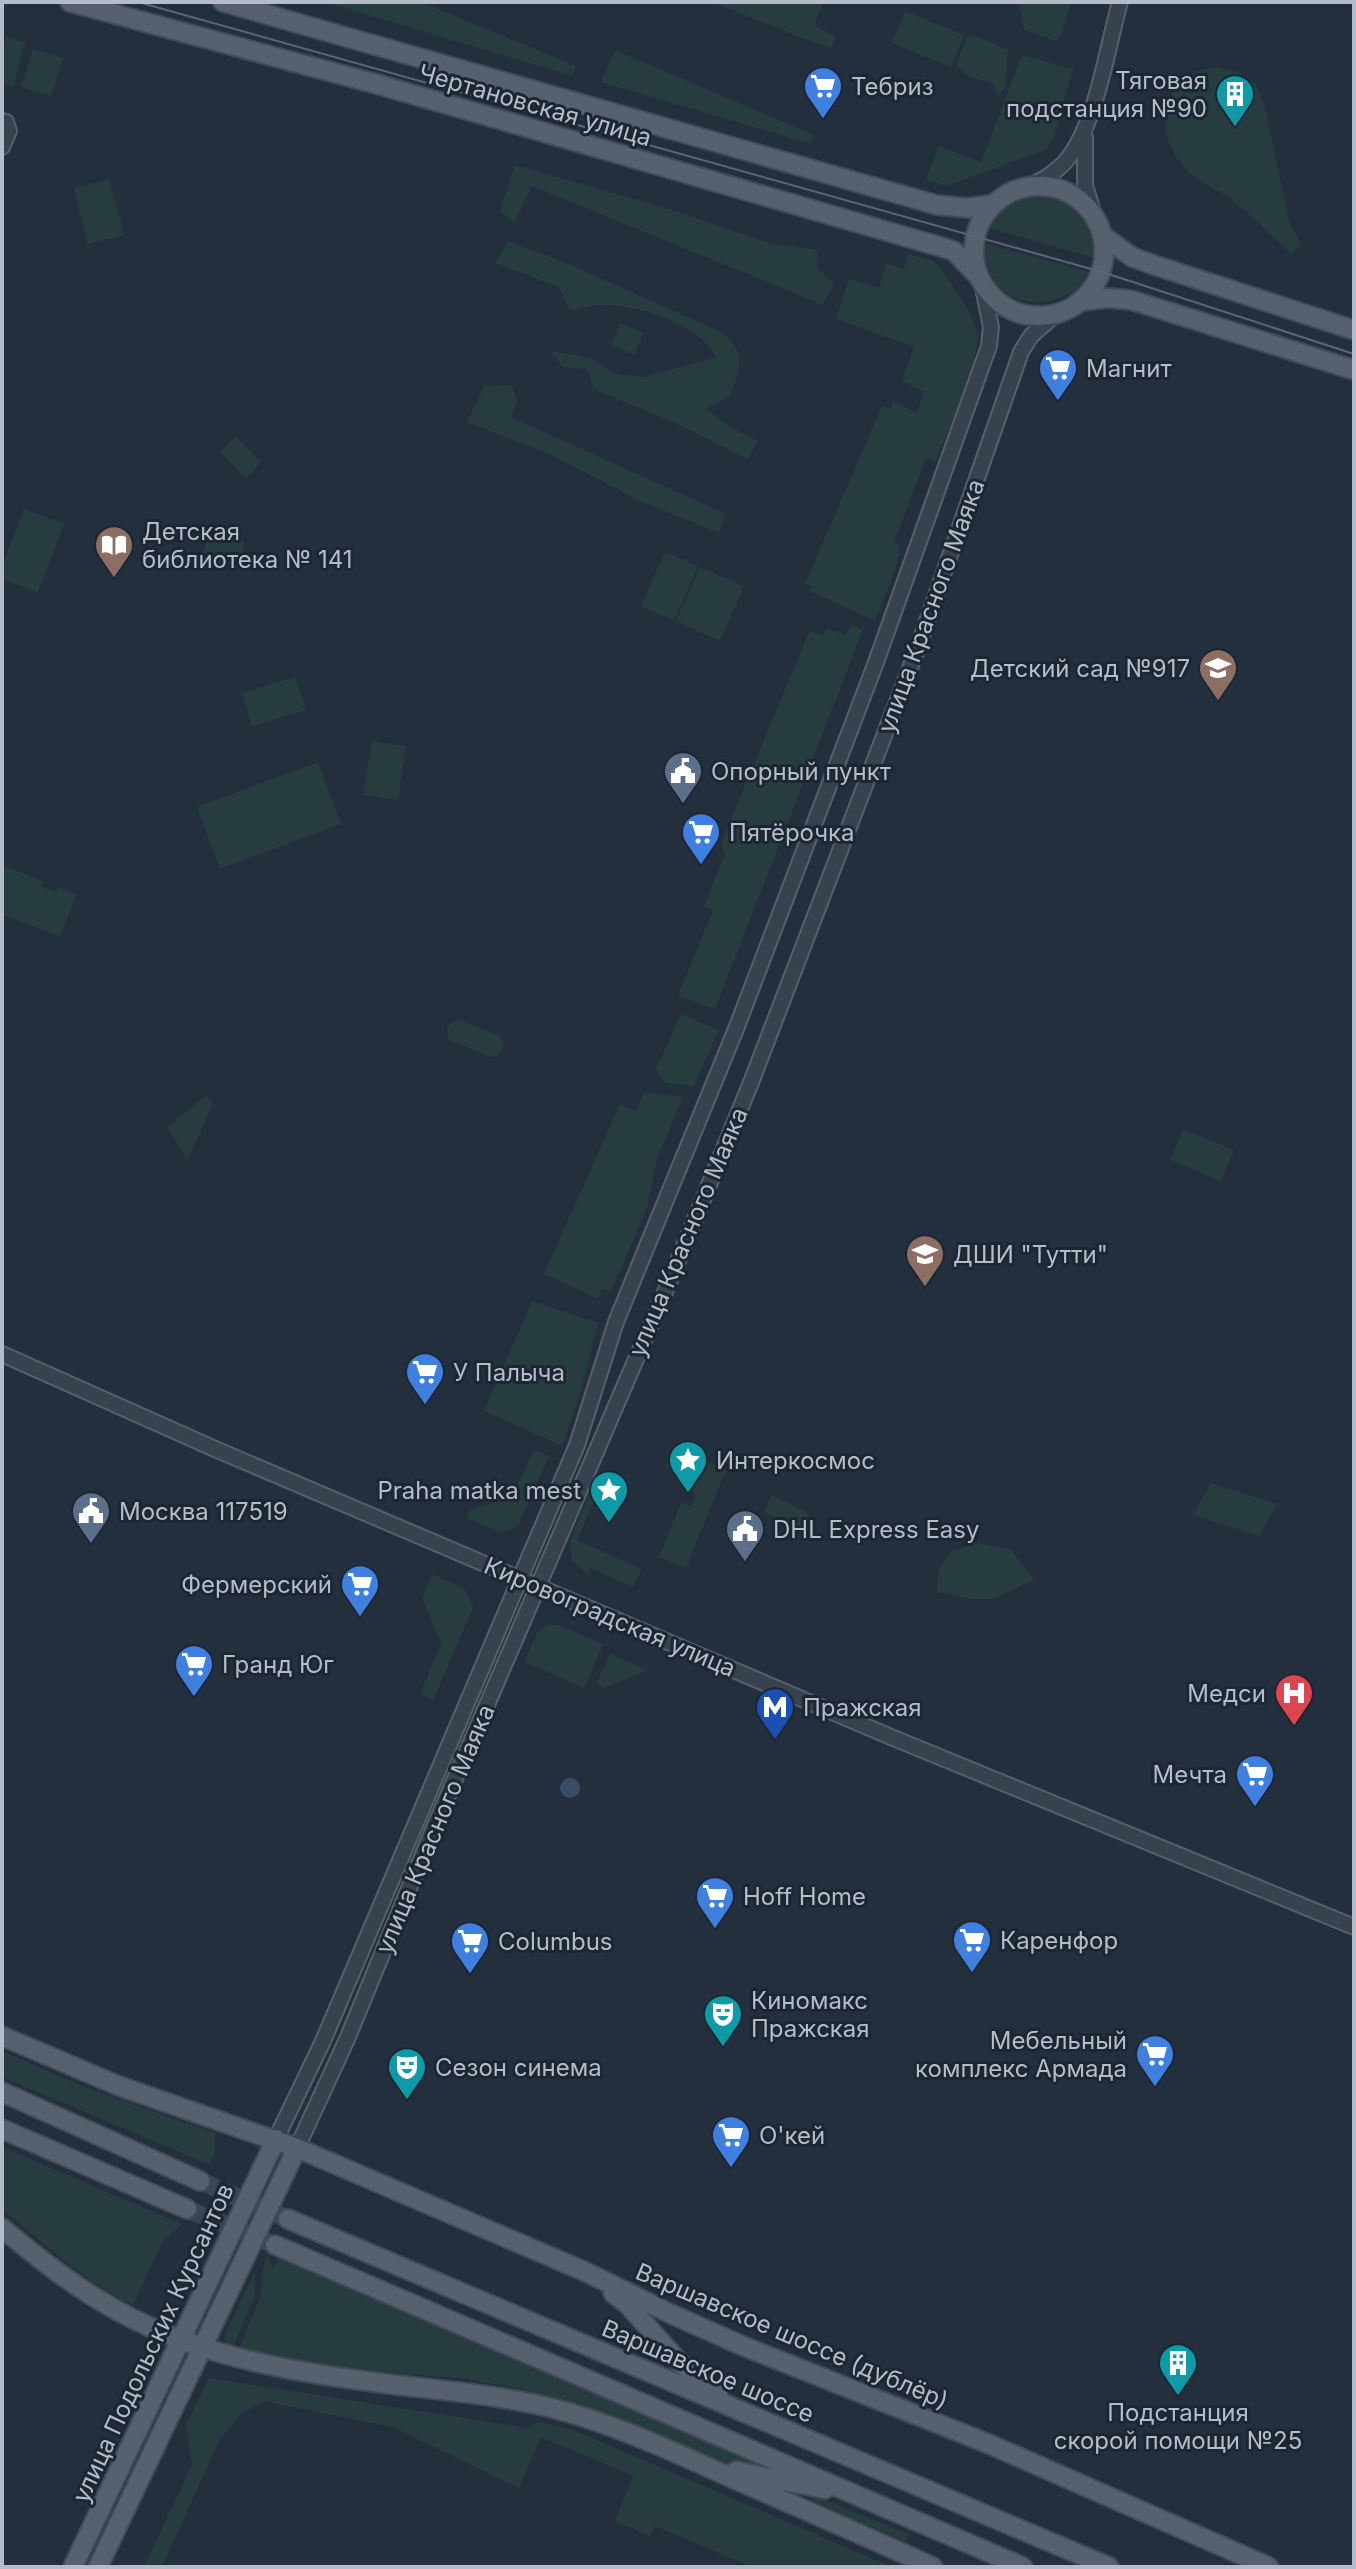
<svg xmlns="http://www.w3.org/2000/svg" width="1356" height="2569" viewBox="0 0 1356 2569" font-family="Inter,sans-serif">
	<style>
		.green { fill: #263c3f }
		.water { fill: #394c67 }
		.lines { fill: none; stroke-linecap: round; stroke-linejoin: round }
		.major-tunnel { stroke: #3a4453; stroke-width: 18; stroke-dasharray: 18 9; stroke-linecap: butt }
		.minor-casing { stroke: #565f6c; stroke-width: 18 }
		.major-casing { stroke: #414a57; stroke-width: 22 }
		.minor { stroke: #38414e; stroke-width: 14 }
		.major { stroke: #56606e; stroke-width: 18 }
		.tram { stroke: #5a6575; stroke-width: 2 }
		.labels { text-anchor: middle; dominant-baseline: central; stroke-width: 6; stroke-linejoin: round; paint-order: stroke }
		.poi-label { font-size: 24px; fill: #b4bcc9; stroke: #1d2633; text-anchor: start }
		.street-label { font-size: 24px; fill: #b4bcc9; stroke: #1d2633 }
	</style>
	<rect width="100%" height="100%" fill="#242f3e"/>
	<path class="green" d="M325,2H421L576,66L572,76Z
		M711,2H823L814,26L836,36L831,49Z
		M1019,2H1071L1061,36L1056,41L1024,30Z
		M905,11L964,35L951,67L892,43Z
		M974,35L1008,50L1006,86L999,96L992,83L970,77L956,66L967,37Z
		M6,37L25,42L13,87L2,83V51Z
		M33,49L63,58L51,96L21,87Z
		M615,50L814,135L811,144L601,82Z
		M1022,55L1073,69L1055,134L1046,150L946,186L926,179L939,146L981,162Z
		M1218,67L1240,73L1255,83L1265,107L1289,221L1301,245L1291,253C1271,235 1252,216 1231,199C1223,193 1213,189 1204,183C1174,165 1157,133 1170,99C1178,76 1197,69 1218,67Z
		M515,165L676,211L769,243L818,250L817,267L834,284L823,305L532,186L514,223L500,211Z
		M109,179L124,235L88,244L74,188Z
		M1040,192C1075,201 1099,217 1094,258L989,228C1003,205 1014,197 1040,192Z
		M508,241L569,264L721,332C748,352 740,368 730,396L705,409L729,426L758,441L748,459L673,422L594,389L587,369L563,367L550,351L590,358L617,374L644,377L716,357C700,324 637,304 601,305C591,305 580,309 570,310L559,287L495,263Z
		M984,243L1089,272C1086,277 1082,284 1078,288C1072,295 1058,299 1049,301C1009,309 985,281 984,243Z
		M908,254L934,261L940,267C951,285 973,312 977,332C982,359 947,433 936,461L926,458L894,542L900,546L895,571L875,621L810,591L812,586L805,584L882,406L890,409L893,402L917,412L924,392L902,381L914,347L836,319L849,279L879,288L886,263L904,269Z
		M620,323L643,333L634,355L611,345Z
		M512,385L517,402L511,417L726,514L719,533L640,501L549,454L467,422L484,386Z
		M236,437L261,462L246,478L220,452Z
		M24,509L64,524L38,593L2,579V567Z
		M212,527L242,537L244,550L238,569L202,557Z
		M665,552L698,566L674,621L641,606Z
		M700,567L744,586L720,641L676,621Z
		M852,625L863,630L715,1009L678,996L713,910L704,906L724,856L722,841L810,630L823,636L827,628L845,635Z
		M295,677L306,710L252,726L242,693Z
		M372,741L406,746L398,800L363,795Z
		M318,762L341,824L220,869L197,807Z
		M4,866L43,881L42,887L56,892L58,887L76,894L60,937L2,914Z
		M681,1014L719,1030L694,1086L665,1083L656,1069Z
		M458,1019L500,1036C505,1044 505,1048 498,1056L491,1057L449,1040L447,1027Z
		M644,1092L683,1097L657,1159L647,1207L611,1292L602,1288L597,1298L544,1274L620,1104L636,1111Z
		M206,1096L213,1103L188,1159L167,1127Z
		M1183,1129L1234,1150L1221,1181L1170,1160Z
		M532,1301L598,1323L582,1386L562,1446L484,1411Z
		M675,1448L726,1470L686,1568L659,1557L681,1502L691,1506L696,1494L690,1491L693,1482L666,1467Z
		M534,1450L549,1456L518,1526L502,1533L466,1518L469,1511L512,1496Z
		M1211,1483L1277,1504L1259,1536L1193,1515Z
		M593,1486L599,1489L577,1540L642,1569L633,1587L590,1568L587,1574L572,1560L570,1540Z
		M772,1495L810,1514L802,1531L764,1512Z
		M978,1543L1010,1549L1034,1580L993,1599H974L937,1592L939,1570L952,1551Z
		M432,1574L465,1589L473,1607L433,1700L420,1694L441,1643L422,1598Z
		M547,1624L559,1625L603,1644L584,1688L524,1662L538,1631Z
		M610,1654L648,1670L604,1688L597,1683Z
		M2,2051L90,2089L215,2133V2152L210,2165L2,2077Z
		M2,2147L182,2224L163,2241L133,2305C84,2282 45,2243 2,2210Z
		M268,2254L272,2269L280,2258L762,2462L759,2468L722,2461L608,2414L521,2389L466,2379L337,2368L238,2351L260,2298L263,2268Z
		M255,2271V2296L232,2349L227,2346L225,2335Z
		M209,2378L528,2428L538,2422L571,2429L892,2567H752L655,2526L650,2536L615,2521L633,2476L541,2437L519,2488L392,2427L264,2401L242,2413L220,2439L162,2567H144L192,2465L186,2425Z
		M813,2498L823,2499L909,2534L905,2542L811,2501Z"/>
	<path class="water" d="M560 1788a10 10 0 1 1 20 0a10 10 0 1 1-20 0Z"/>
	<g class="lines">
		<path class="major-tunnel" d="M200,2181L288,2219
			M187,2209L275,2245"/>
		<defs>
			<path id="minor" d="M2,121L6,122L9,131L2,147
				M1085,137V185L1094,215
				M1029,187C1042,180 1055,173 1065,162C1096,127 1107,48 1120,2
				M2,1354L215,1449L891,1737L1354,1927
				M276,2139L323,2041L577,1445L616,1322L736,1029L875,665L989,346L991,327L983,288
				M297,2148L348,2037L433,1830L671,1278L752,1080L917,650L1021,352L1031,336L1057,313"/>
			<path id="major" d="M70,2L380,85L938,246L954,251L976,274
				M223,2L937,205L968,208L995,204
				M974 251a65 65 0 1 1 130 0a65 65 0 1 1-130 0Z
				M1103,236L1132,257L1154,265L1354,330
				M1081,301L1108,298L1131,300L1354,370
				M2,2036L119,2086L297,2148L586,2272L671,2314L743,2346L989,2444L1269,2567
				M2,2092L200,2181
				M2,2129L187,2209
				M288,2219L1109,2567
				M2,2228C39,2259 77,2289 120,2312C200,2356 291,2372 381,2383C436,2390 493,2394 548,2407C613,2423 674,2452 734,2479C801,2508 867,2537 933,2567
				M275,2245L1023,2567
				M613,2293L628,2305L681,2364L718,2394
				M736,2471L825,2489
				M73,2567L276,2139
				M98,2567L297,2148"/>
		</defs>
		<use href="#minor" class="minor-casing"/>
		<use href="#major" class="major-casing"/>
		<use href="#minor" class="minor"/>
		<use href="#major" class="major"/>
		<path class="tram" d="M138,2L1102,272L1354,354"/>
	</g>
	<defs>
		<symbol id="supermarket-pin" viewBox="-11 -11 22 30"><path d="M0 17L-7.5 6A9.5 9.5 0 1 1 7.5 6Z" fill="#3f7fe0" stroke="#1d2633"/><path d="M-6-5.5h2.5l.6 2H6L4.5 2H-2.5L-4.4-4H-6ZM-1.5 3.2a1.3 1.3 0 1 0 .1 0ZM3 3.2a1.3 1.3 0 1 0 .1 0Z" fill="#fff"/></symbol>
		<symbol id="building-pin" viewBox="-11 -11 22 30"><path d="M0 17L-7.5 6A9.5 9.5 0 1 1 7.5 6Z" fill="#0f9aa8" stroke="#1d2633"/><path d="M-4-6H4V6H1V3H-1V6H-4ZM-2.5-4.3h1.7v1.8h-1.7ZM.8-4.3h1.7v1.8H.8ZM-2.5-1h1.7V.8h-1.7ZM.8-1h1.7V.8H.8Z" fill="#fff"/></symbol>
		<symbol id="library-pin" viewBox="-11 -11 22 30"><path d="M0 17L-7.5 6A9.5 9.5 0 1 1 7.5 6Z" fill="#8d6e63" stroke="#1d2633"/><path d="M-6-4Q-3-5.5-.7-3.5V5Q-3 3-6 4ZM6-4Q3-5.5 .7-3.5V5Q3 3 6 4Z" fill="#fff"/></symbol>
		<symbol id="school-pin" viewBox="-11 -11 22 30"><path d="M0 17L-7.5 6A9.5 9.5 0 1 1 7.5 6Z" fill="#8d6e63" stroke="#1d2633"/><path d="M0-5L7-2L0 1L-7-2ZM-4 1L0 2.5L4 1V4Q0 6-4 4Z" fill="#fff"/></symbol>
		<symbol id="civic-pin" viewBox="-11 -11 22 30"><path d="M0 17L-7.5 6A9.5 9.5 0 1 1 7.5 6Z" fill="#5c6f8a" stroke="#1d2633"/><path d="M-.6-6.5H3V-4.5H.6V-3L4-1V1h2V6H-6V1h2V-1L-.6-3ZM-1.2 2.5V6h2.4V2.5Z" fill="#fff"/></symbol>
		<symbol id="sight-pin" viewBox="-11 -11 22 30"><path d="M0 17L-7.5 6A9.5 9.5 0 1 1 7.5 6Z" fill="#0f9aa8" stroke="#1d2633"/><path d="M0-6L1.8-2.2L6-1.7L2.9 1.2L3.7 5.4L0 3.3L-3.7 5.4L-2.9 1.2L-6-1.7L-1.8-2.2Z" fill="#fff"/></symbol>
		<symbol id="hospital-pin" viewBox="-11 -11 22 30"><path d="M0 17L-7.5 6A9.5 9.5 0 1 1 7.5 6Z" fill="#e0444e" stroke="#1d2633"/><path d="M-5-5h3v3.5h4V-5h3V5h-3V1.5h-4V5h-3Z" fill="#fff"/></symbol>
		<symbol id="metro-pin" viewBox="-11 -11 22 30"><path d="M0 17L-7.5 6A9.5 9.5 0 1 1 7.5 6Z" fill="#1a4fb4" stroke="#1d2633"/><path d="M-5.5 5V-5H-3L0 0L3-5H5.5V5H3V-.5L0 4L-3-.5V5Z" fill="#fff"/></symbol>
		<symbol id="theatre-pin" viewBox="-11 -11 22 30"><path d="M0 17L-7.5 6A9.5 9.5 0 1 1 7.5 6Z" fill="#0f9aa8" stroke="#1d2633"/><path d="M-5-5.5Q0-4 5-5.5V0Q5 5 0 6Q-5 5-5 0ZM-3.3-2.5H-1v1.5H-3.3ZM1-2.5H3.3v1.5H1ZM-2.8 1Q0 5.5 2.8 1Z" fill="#fff"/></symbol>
	</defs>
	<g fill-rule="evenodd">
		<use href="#supermarket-pin" x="801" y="64" width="44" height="60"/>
		<use href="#building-pin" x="1213" y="72" width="44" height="60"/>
		<use href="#supermarket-pin" x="1036" y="346" width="44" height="60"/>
		<use href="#library-pin" x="92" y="523" width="44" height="60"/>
		<use href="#school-pin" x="1196" y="646" width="44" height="60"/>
		<use href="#civic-pin" x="661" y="749" width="44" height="60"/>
		<use href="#supermarket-pin" x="679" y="810" width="44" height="60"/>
		<use href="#school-pin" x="903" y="1232" width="44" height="60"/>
		<use href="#supermarket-pin" x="403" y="1350" width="44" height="60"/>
		<use href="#sight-pin" x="666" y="1438" width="44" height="60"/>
		<use href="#sight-pin" x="587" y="1468" width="44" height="60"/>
		<use href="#civic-pin" x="69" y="1489" width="44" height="60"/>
		<use href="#civic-pin" x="723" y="1507" width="44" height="60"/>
		<use href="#supermarket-pin" x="338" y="1562" width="44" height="60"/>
		<use href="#supermarket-pin" x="172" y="1642" width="44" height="60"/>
		<use href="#hospital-pin" x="1272" y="1671" width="44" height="60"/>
		<use href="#metro-pin" x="753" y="1685" width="44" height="60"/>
		<use href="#supermarket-pin" x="1233" y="1752" width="44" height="60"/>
		<use href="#supermarket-pin" x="693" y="1874" width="44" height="60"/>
		<use href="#supermarket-pin" x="950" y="1918" width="44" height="60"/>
		<use href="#supermarket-pin" x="448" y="1919" width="44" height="60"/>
		<use href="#theatre-pin" x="701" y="1992" width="44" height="60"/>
		<use href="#supermarket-pin" x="1133" y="2032" width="44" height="60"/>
		<use href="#theatre-pin" x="385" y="2045" width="44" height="60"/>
		<use href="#supermarket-pin" x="709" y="2113" width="44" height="60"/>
		<use href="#building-pin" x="1156" y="2341" width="44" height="60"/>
	</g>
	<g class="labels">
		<g class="poi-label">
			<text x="1207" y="80" text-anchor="end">Тяговая<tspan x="1207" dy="28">подстанция №90</tspan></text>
			<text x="851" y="86">Тебриз</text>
			<text x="1086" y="368">Магнит</text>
			<text x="142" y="531">Детская<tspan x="142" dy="28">библиотека № 141</tspan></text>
			<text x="1190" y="668" text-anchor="end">Детский сад №917</text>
			<text x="711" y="771">Опорный пункт</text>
			<text x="729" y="832">Пятёрочка</text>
			<text x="953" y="1254">ДШИ "Тутти"</text>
			<text x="453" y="1372">У Палыча</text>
			<text x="716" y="1460">Интеркосмос</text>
			<text x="581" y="1490" text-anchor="end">Praha matka mest</text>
			<text x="119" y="1511">Москва 117519</text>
			<text x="773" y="1529">DHL Express Easy</text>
			<text x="332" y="1584" text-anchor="end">Фермерский</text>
			<text x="222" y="1664">Гранд Юг</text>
			<text x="1266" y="1693" text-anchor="end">Медси</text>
			<text x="803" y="1707">Пражская</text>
			<text x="1227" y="1774" text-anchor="end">Мечта</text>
			<text x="743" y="1896">Hoff Home</text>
			<text x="1000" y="1940">Каренфор</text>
			<text x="498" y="1941">Columbus</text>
			<text x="751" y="2000">Киномакс<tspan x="751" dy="28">Пражская</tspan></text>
			<text x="1127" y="2040" text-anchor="end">Мебельный<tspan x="1127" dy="28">комплекс Армада</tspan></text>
			<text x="435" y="2067">Сезон синема</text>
			<text x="759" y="2135">О'кей</text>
			<text x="1178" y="2412" text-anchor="middle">Подстанция<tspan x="1178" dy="28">скорой помощи №25</tspan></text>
		</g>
		<g class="street-label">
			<text transform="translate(535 105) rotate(16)">Чертановская улица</text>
			<text transform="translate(931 606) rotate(-70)">улица Красного Маяка</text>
			<text transform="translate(688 1232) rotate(-67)">улица Красного Маяка</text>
			<text transform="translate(610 1617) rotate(23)">Кировоградская улица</text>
			<text transform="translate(435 1829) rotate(-67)">улица Красного Маяка</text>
			<text transform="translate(792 2336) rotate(23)">Варшавское шоссе (дублёр)</text>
			<text transform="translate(153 2343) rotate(-65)">улица Подольских Курсантов</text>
			<text transform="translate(708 2371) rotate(23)">Варшавское шоссе</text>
		</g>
	</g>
	<rect width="1356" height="2569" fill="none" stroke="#b4bcc9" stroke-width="8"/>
</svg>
